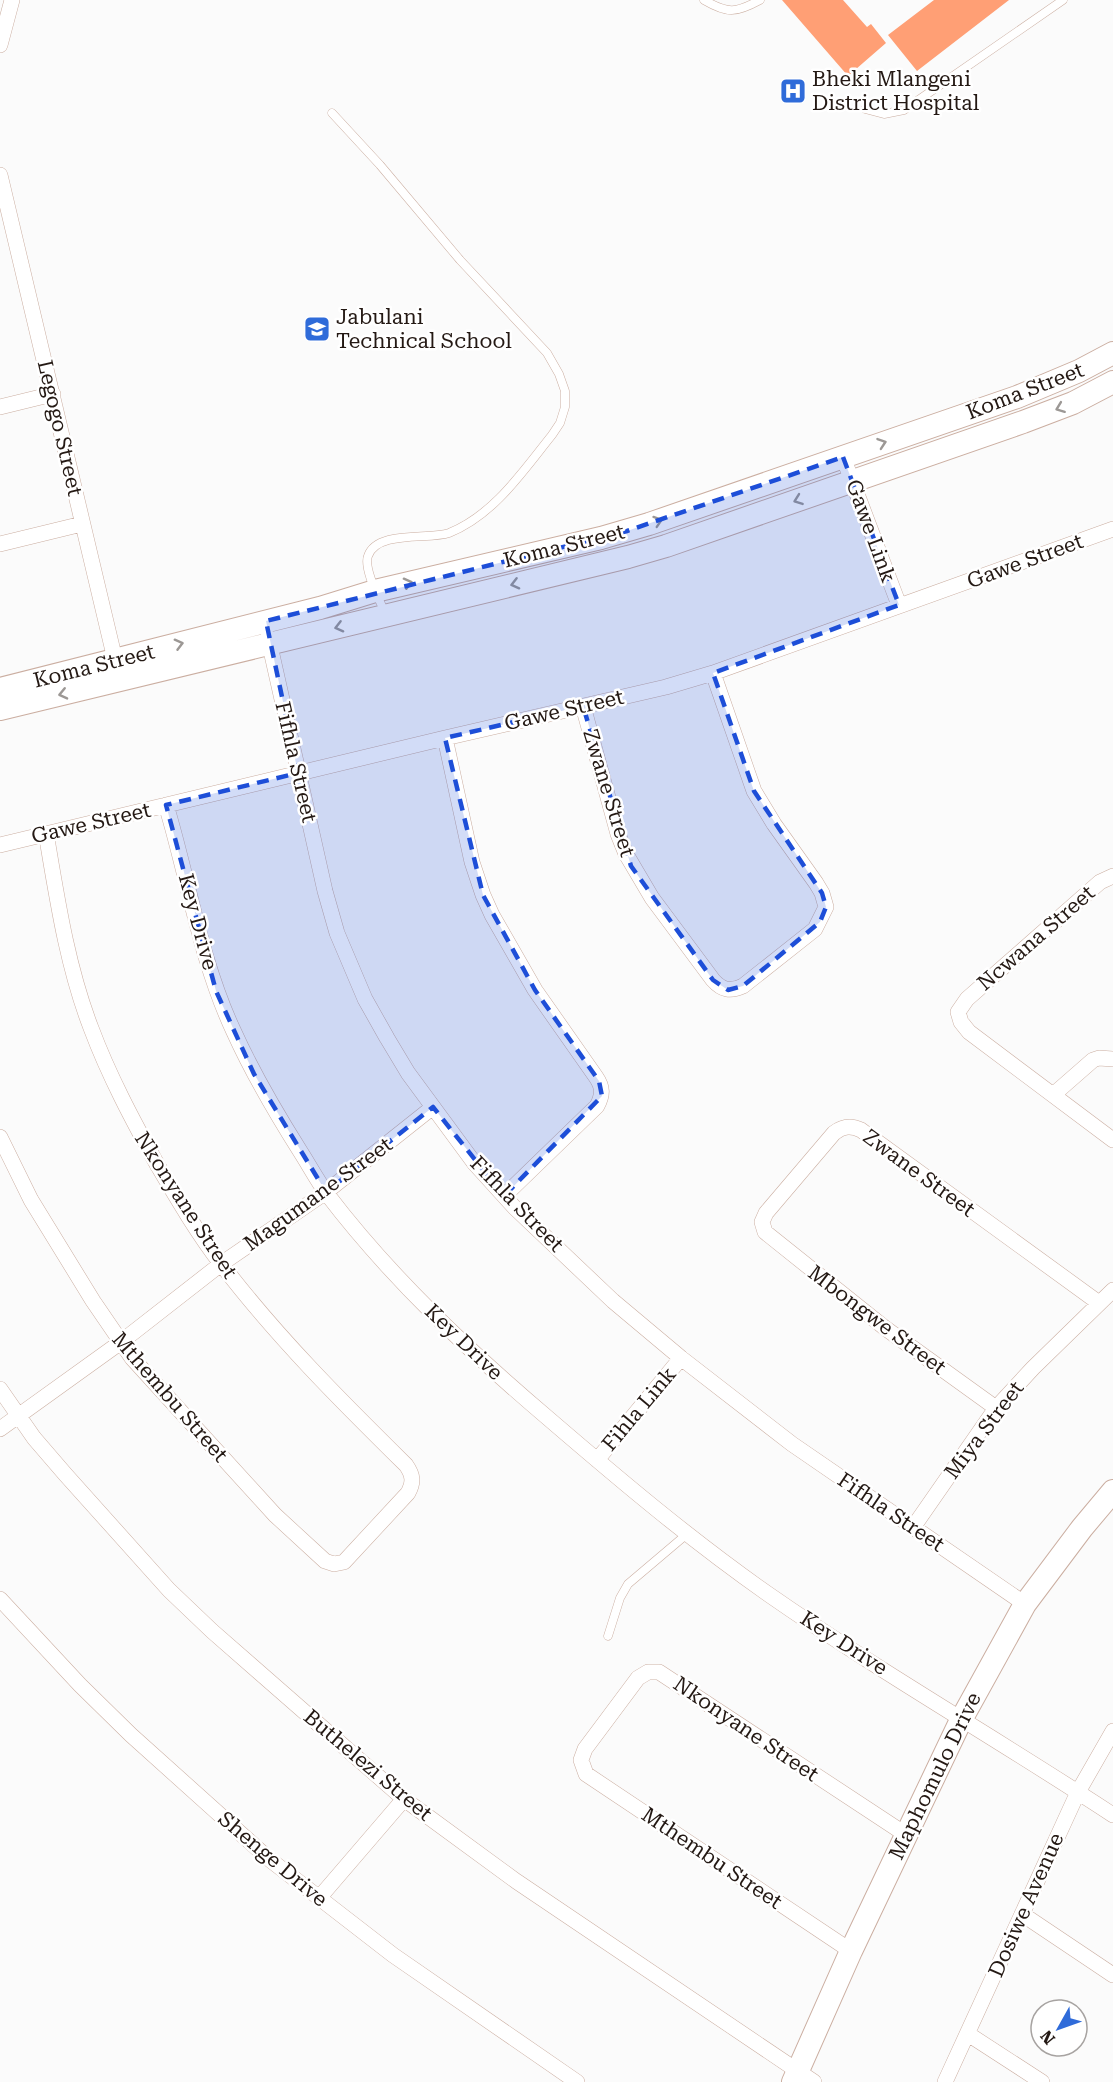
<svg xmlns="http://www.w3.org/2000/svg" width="1113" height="2082" viewBox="0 0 1113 2082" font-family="'Roboto Serif',serif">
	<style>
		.building { fill: #ff9f75 }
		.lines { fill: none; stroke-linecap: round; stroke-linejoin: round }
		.lane-casing { stroke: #cbaea1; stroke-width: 9 }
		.street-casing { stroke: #cbaea1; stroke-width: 16 }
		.secondary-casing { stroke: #cbaea1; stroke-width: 24 }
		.lane { stroke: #fff; stroke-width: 8 }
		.street { stroke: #fff; stroke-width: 15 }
		.secondary { stroke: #fff; stroke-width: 22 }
		.oneway { stroke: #9c9895 }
		.marked { fill: #1d4ed8; fill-opacity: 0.2; stroke: #1d4ed8; stroke-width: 4.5; stroke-dasharray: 12 8; stroke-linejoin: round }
		.labels { text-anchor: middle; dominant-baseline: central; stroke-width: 5; stroke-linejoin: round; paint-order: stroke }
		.poi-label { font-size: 21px; fill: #241914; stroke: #fff; text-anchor: start }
		.street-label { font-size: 21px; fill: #241914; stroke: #fff }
	</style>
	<rect width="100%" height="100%" fill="#fbfbfb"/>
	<path class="building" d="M782,0H843L867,27L871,24L886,43L848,76Z
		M934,0H1009L917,71L888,35Z"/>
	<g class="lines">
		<defs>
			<path id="lane" d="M704,0C728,14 736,13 760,0
				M865,109L884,114L904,110L1063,0
				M332,113L380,165L460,260L547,353L559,374L565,391V407L560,423L552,435C523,471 494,515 449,533C429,540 377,530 368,556C363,568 380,601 385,613
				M608,1636L620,1598L628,1584L687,1534"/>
			<path id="street" d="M0,45L12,0
				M0,175L117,668
				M0,407L53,394
				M843,457L899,605
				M0,544L82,524
				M268,637L325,891L337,933L365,999L387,1038L408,1073L475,1164L514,1207L613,1301L681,1358L792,1444L1025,1604
				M583,706L618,834L626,854L652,898L713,980C722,990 730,992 743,986L815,929L826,907L822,893L816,883L774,824L754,791L713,673
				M445,738L472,862L483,895L492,915L535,990L596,1077C603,1087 603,1095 597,1106L504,1196
				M166,805C189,881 200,960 234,1032C253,1074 276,1113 300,1151C309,1165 317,1180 327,1194C391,1278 469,1351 549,1419C620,1480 691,1540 768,1594C880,1672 999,1740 1113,1815
				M0,845L445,738L666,687L713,673L1113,529
				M1113,876L1100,882L967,999L958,1012L961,1022L969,1032L1113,1140
				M1053,1095L1093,1060L1099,1058L1113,1059
				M0,1137L31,1200L93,1301L132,1358L275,1515L325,1561L334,1564L344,1562L408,1493C414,1482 413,1475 406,1465C341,1401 277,1337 222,1265C198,1234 178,1200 158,1166C133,1121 109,1076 91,1028C67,966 57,898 46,833
				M0,1389L34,1438L65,1474L169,1590L212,1631L404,1799L516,1881L814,2082
				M996,1408L885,1328L765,1232L762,1222L766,1213L834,1133C843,1126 851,1125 861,1130L1099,1303
				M0,1429L121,1342L221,1264L326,1192L433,1107
				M597,1460L681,1358
				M914,1526L996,1408L1033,1368L1113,1290
				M0,1599L80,1685L131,1735L269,1859L393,1955L577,2082
				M319,1898L404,1799
				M1022,1914L1113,1975
				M851,1951L586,1774L581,1760L585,1749L638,1678L648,1672H659L905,1834
				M968,2034L1042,2082
				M945,2082L1078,1792L1113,1731"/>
			<path id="secondary" d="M0,689L320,608L375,591L601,538L649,524L1017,397L1079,371L1113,353
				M0,709L628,557L666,546L1023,422L1073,403L1113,382
				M793,2082L851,1951L961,1720L1025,1604L1082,1528L1113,1491"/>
		</defs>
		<use href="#lane" class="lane-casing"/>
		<use href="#street" class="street-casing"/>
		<use href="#secondary" class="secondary-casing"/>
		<use href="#lane" class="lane"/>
		<use href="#street" class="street"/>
		<use href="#secondary" class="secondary"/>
	</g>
	<defs><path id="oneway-chevron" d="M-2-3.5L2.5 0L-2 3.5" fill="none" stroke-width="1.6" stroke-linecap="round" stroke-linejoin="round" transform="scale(1.5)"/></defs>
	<g class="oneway">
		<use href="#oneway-chevron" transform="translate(1060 408) rotate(159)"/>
		<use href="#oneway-chevron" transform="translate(882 443) rotate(-19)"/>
		<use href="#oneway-chevron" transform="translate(798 500) rotate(160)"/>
		<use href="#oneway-chevron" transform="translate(658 521) rotate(-18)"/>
		<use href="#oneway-chevron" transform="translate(408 583) rotate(-14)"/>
		<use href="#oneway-chevron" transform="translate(515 584) rotate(166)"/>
		<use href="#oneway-chevron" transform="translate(339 627) rotate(166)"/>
		<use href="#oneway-chevron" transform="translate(179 644) rotate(-15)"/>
		<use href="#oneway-chevron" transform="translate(63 694) rotate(167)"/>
	</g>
	<path class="marked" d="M843,457L899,605L713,673L754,791L822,893L826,907L820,922L743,986L728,990L713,980L631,866L583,706L445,738L483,895L535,990L599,1081L602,1096L504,1196L433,1107L326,1192L254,1074L216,991L166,805L298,773L266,621L627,531Z"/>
	<defs>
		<symbol id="hospital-square" viewBox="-11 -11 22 22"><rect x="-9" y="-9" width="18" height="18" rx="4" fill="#2f6bd9" stroke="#fff"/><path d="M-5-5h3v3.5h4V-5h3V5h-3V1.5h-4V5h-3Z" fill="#fff"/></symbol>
		<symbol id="school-square" viewBox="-11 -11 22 22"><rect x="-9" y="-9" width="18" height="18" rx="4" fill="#2f6bd9" stroke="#fff"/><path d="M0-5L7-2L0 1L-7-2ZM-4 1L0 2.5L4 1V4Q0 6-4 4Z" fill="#fff"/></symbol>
	</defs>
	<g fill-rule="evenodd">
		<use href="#hospital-square" x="778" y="76" width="30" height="30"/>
		<use href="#school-square" x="302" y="314" width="30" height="30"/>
	</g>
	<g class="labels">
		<g class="poi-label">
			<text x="812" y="79">Bheki Mlangeni<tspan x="812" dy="24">District Hospital</tspan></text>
			<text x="336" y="317">Jabulani<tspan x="336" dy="24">Technical School</tspan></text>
		</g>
		<g class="street-label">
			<text transform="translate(1025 391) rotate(-21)">Koma Street</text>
			<text transform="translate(60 428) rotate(77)">Legogo Street</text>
			<text transform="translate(871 531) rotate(70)">Gawe Link</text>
			<text transform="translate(564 546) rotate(-14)">Koma Street</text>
			<text transform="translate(1025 561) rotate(-20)">Gawe Street</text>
			<text transform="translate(94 666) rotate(-14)">Koma Street</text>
			<text transform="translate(564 710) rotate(-13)">Gawe Street</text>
			<text transform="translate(296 762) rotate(77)">Fifhla Street</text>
			<text transform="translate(609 793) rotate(73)">Zwane Street</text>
			<text transform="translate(91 823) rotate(-13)">Gawe Street</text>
			<text transform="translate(198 922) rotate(75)">Key Drive</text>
			<text transform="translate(1036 938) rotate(-41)">Ncwana Street</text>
			<text transform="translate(919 1173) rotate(36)">Zwane Street</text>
			<text transform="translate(318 1194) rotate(-36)">Magumane Street</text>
			<text transform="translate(517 1204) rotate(46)">Fifhla Street</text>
			<text transform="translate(186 1205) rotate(57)">Nkonyane Street</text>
			<text transform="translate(877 1320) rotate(37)">Mbongwe Street</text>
			<text transform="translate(464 1342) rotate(44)">Key Drive</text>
			<text transform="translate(170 1397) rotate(49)">Mthembu Street</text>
			<text transform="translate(639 1409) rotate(-50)">Fihla Link</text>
			<text transform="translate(984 1430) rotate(-53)">Miya Street</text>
			<text transform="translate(891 1512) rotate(34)">Fifhla Street</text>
			<text transform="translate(844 1643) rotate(33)">Key Drive</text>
			<text transform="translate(746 1729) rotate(34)">Nkonyane Street</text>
			<text transform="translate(368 1765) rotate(40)">Buthelezi Street</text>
			<text transform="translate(935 1776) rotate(-64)">Maphomulo Drive</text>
			<text transform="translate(712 1858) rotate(34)">Mthembu Street</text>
			<text transform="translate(273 1859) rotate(40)">Shenge Drive</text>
			<text transform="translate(1026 1905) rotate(-66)">Dosiwe Avenue</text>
		</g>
	</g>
	<g transform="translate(1059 2028) rotate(230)"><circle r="28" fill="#ffffff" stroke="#a7a3a1" stroke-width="1.5"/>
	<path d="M0-4.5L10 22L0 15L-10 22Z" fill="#2f6bd9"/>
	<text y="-9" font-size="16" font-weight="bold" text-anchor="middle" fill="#241914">N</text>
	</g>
</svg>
